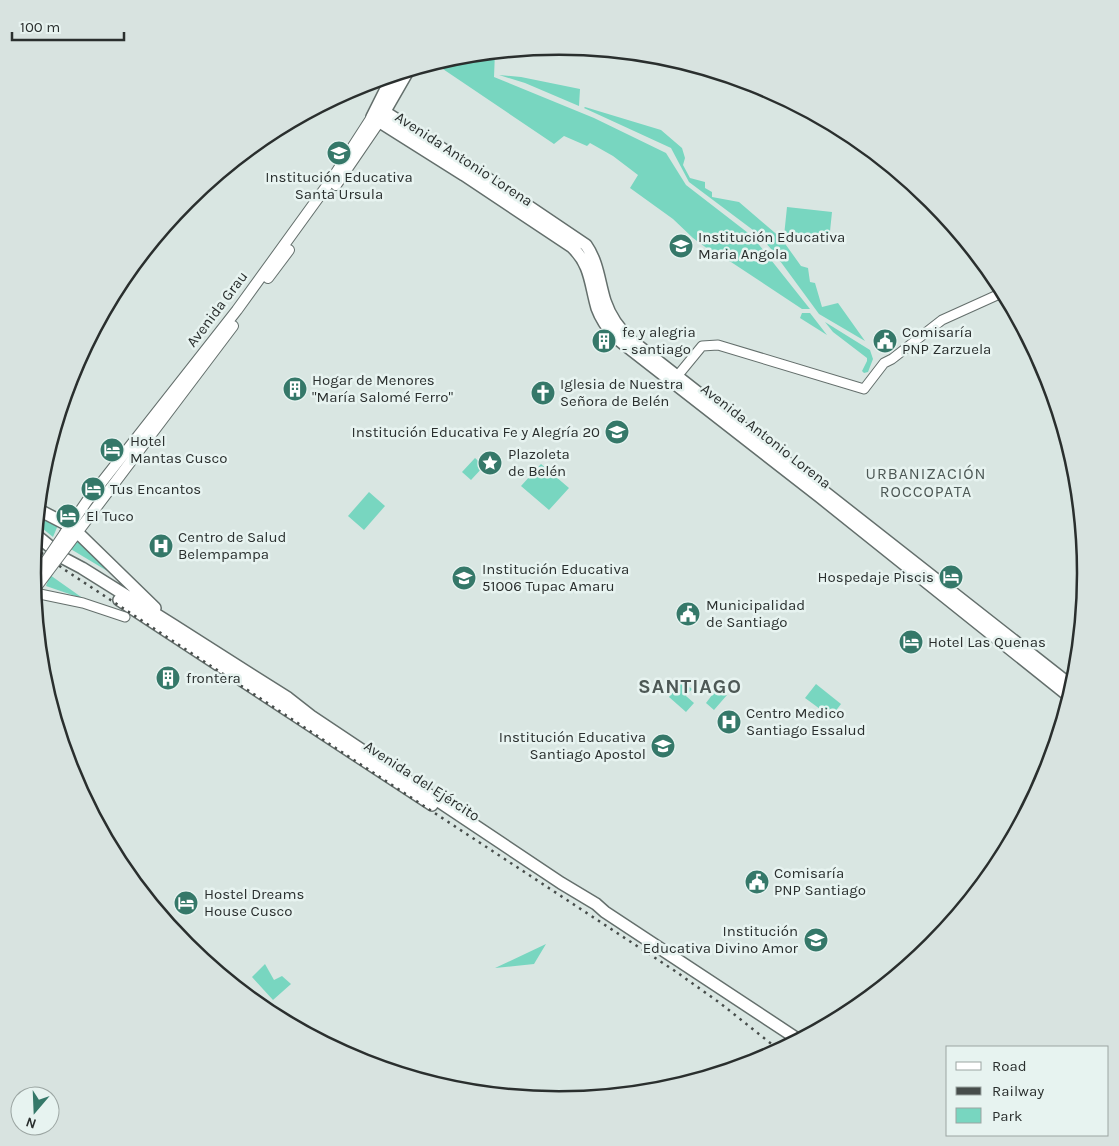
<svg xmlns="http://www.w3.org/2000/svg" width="1119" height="1146" viewBox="0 0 1119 1146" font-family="Karla,sans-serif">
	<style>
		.green { fill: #78d6c0 }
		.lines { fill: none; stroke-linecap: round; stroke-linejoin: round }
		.tertiary-casing { stroke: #646f6c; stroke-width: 11 }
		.secondary-casing { stroke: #646f6c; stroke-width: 12 }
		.primary-casing { stroke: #646f6c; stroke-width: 14 }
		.trunk-casing { stroke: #646f6c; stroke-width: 14 }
		.tertiary { stroke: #fff; stroke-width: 9 }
		.secondary { stroke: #fff; stroke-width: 10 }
		.primary { stroke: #fff; stroke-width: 11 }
		.trunk { stroke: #fff; stroke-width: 11 }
		.rail { stroke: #474d4b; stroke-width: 2.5; stroke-dasharray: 2.5 5; stroke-linecap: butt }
		.secondary-bridge-casing { stroke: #646f6c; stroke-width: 12; stroke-linecap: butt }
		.secondary-bridge { stroke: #fff; stroke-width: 10 }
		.labels { text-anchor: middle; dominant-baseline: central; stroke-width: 5; stroke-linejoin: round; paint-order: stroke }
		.street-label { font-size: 15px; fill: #2a2f2e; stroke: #e7f3f0 }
		.poi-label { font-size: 15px; fill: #2a2f2e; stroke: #e7f3f0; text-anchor: start }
		.neighbourhood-label { font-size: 16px; letter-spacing: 1px; fill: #4d5855; stroke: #e7f3f0 }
		.district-label { font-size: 20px; font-weight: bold; letter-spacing: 1px; fill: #4d5855; stroke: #e7f3f0 }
		.rim { fill: none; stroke: #2a2f2e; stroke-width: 2.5 }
	</style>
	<rect width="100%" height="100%" fill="#d9e6e2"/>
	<path class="green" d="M495,52L494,77L594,118L666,153L686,185L752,236L810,309H802L731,262L708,249L693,238L673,219L630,188L638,175L613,156L590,143L587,146L564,136L554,144L434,63L457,56Z
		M499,75L521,77L580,89L579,106L525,83Z
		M585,107L661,130L682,148L685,158L683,165L690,178L705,182V188L712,192V197L739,202L781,238L801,266L808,268L810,282L815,283L822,307L838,303L865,341L819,314L772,250L757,233L689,182L671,148L584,108Z
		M787,207L832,212L829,241L784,236Z
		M802,313H810L827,335L800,318Z
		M825,322L870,350L873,359L868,372L864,373L862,371L867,361V358L833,332Z
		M475,458L484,466L471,480L462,472Z
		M541,464L569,488L549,510L521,486Z
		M369,492L385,506L364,530L348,516Z
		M38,514L58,525L53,537L37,524Z
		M80,540L119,578L69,548Z
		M50,575L84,599L46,586Z
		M682,681L692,689L686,696L694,703L686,712L669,697Z
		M816,684L841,704L831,717L805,698Z
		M716,686L727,695L714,710L706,703L712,695L710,692Z
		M546,944L534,964L495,968Z
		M265,964L274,980L282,976L291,984L273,1000L252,977Z"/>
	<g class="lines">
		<defs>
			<path id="tertiary" d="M674,380L702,346L718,345L864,389L884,363L892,359L942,320L1004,292
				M35,593L83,603L125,617"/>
			<path id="secondary" d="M336,185L379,122
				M268,278L289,250
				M65,533L87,501L237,310L334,176L372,117
				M73,538L233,326"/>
			<path id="primary" d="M39,510L70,526L77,532L155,608
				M36,535L65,559L82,568L173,625L288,698L311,716L561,883L596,904L605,912L799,1040
				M119,600L432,805"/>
			<path id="trunk" d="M393,75L372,117L464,175L572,247C591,265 590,284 597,308C601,319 608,329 616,338L820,497L1070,697
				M377,107L469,166L586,245C598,262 599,282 605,301C610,316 619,329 631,340L1073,687
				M381,118L408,71"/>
		</defs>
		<use href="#tertiary" class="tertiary-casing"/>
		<use href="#secondary" class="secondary-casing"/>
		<use href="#primary" class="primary-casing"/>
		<use href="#trunk" class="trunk-casing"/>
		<use href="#tertiary" class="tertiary"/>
		<use href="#secondary" class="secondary"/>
		<use href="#primary" class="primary"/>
		<use href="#trunk" class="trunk"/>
		<path class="rail" d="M35,548L65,570L675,971L720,1003L779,1050"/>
		<defs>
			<path id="secondary-bridge" d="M33,577L46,561L65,533
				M34,590L73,538"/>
		</defs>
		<use href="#secondary-bridge" class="secondary-bridge-casing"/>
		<use href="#secondary-bridge" class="secondary-bridge"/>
	</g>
	<defs>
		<symbol id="school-disc" viewBox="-11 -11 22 22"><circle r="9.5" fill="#357869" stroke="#e7f3f0"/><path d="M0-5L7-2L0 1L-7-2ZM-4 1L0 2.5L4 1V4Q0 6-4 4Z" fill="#fff"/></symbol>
		<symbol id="building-disc" viewBox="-11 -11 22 22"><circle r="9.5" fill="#357869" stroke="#e7f3f0"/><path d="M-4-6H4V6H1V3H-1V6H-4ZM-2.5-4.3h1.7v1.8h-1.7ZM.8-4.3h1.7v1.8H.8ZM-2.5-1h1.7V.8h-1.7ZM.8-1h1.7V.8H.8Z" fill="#fff"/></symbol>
		<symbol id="civic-disc" viewBox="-11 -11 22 22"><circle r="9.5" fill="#357869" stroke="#e7f3f0"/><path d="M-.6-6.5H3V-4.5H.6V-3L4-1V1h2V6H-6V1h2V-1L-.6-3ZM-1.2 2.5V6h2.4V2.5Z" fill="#fff"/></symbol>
		<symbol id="church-disc" viewBox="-11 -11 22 22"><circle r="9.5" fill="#357869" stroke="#e7f3f0"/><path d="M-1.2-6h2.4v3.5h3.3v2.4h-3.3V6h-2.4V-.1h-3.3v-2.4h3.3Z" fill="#fff"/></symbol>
		<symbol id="hotel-disc" viewBox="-11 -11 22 22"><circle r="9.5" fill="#357869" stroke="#e7f3f0"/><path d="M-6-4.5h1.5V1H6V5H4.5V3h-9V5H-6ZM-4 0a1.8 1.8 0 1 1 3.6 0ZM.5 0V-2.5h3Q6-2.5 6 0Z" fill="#fff"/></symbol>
		<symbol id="sight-disc" viewBox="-11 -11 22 22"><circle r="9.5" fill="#357869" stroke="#e7f3f0"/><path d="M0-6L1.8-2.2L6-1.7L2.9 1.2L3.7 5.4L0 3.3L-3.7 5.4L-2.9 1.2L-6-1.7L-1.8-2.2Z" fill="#fff"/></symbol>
		<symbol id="hospital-disc" viewBox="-11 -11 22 22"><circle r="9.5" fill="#357869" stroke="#e7f3f0"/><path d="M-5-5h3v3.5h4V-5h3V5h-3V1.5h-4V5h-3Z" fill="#fff"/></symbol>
	</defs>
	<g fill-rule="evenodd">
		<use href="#school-disc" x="325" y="139" width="28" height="28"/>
		<use href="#school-disc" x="667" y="232" width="28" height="28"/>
		<use href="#building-disc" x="590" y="327" width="28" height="28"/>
		<use href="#civic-disc" x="871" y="327" width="28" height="28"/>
		<use href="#building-disc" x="281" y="375" width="28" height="28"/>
		<use href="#church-disc" x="529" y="379" width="28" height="28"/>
		<use href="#school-disc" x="603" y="418" width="28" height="28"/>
		<use href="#hotel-disc" x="98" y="436" width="28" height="28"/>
		<use href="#sight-disc" x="476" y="449" width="28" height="28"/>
		<use href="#hotel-disc" x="79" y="475" width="28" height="28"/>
		<use href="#hotel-disc" x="54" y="502" width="28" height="28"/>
		<use href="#hospital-disc" x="147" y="532" width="28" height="28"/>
		<use href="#hotel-disc" x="937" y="563" width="28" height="28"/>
		<use href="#school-disc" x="450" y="564" width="28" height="28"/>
		<use href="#civic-disc" x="674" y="600" width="28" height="28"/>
		<use href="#hotel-disc" x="897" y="628" width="28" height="28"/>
		<use href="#building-disc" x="154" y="664" width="28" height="28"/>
		<use href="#hospital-disc" x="715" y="708" width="28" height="28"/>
		<use href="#school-disc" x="649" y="732" width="28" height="28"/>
		<use href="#civic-disc" x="743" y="868" width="28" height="28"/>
		<use href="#hotel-disc" x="172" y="889" width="28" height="28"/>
		<use href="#school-disc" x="802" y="926" width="28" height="28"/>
	</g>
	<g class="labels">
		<g class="street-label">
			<text transform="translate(464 159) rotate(33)">Avenida Antonio Lorena</text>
			<text transform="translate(217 309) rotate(-53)">Avenida Grau</text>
			<text transform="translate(766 436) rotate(38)">Avenida Antonio Lorena</text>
			<text transform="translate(422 781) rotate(33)">Avenida del Ejército</text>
		</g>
		<g class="poi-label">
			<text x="339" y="177" text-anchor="middle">Institución Educativa<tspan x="339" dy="17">Santa Ursula</tspan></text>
			<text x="698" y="237">Institución Educativa<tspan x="698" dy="17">Maria Angola</tspan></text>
			<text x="622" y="332">fe y alegria<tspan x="622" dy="17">- santiago</tspan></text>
			<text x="902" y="332">Comisaría<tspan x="902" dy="17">PNP Zarzuela</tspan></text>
			<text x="312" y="380">Hogar de Menores<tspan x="312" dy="17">"María Salomé Ferro"</tspan></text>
			<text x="560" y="384">Iglesia de Nuestra<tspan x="560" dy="17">Señora de Belén</tspan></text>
			<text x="600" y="432" text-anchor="end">Institución Educativa Fe y Alegría 20</text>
			<text x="130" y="441">Hotel<tspan x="130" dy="17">Mantas Cusco</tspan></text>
			<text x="508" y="454">Plazoleta<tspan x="508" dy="17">de Belén</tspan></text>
			<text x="110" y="489">Tus Encantos</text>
			<text x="86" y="516">El Tuco</text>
			<text x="178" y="537">Centro de Salud<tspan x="178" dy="17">Belempampa</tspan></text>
			<text x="482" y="569">Institución Educativa<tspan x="482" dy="17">51006 Tupac Amaru</tspan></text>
			<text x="934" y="577" text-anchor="end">Hospedaje Piscis</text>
			<text x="706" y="605">Municipalidad<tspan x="706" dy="17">de Santiago</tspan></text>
			<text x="928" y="642">Hotel Las Quenas</text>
			<text x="186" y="678">frontera</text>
			<text x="746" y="713">Centro Medico<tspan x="746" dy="17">Santiago Essalud</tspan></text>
			<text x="646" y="737" text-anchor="end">Institución Educativa<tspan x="646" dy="17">Santiago Apostol</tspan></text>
			<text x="774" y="873">Comisaría<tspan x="774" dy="17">PNP Santiago</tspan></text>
			<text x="204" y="894">Hostel Dreams<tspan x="204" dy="17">House Cusco</tspan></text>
			<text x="798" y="931" text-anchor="end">Institución<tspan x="798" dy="17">Educativa Divino Amor</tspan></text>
		</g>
		<g class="neighbourhood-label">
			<text x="926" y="473">URBANIZACIÓN<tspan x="926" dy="18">ROCCOPATA</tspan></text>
		</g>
		<g class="district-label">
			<text x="690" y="686">SANTIAGO</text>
		</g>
	</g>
	<path d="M0 0H1119V1146H0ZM41 573a518 518 0 1 1 1036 0a518 518 0 1 1-1036 0Z" fill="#d8e3e0" fill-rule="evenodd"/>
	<path class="rim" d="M41 573a518 518 0 1 1 1036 0a518 518 0 1 1-1036 0Z"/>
	<rect x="946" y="1046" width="162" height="90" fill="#e7f3f0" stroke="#9ba5a2"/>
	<rect x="956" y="1062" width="25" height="8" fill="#ffffff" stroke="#9ba5a2"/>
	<text x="992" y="1071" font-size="15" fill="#2a2f2e">Road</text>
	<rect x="956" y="1087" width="25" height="8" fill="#474d4b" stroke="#9ba5a2"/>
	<text x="992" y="1096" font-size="15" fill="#2a2f2e">Railway</text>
	<rect x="956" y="1108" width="25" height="15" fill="#78d6c0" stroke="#9ba5a2"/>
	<text x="992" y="1121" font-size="15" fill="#2a2f2e">Park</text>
	<g transform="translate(35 1111) rotate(199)"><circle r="24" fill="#e7f3f0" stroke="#9ba5a2"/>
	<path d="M0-4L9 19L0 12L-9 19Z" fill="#357869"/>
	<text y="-8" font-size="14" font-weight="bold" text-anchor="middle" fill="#2a2f2e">N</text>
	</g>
	<path d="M12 32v8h112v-8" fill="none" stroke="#2a2f2e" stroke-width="2.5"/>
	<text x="20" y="32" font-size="15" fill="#2a2f2e" stroke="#e7f3f0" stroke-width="4" paint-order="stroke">100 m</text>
</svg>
